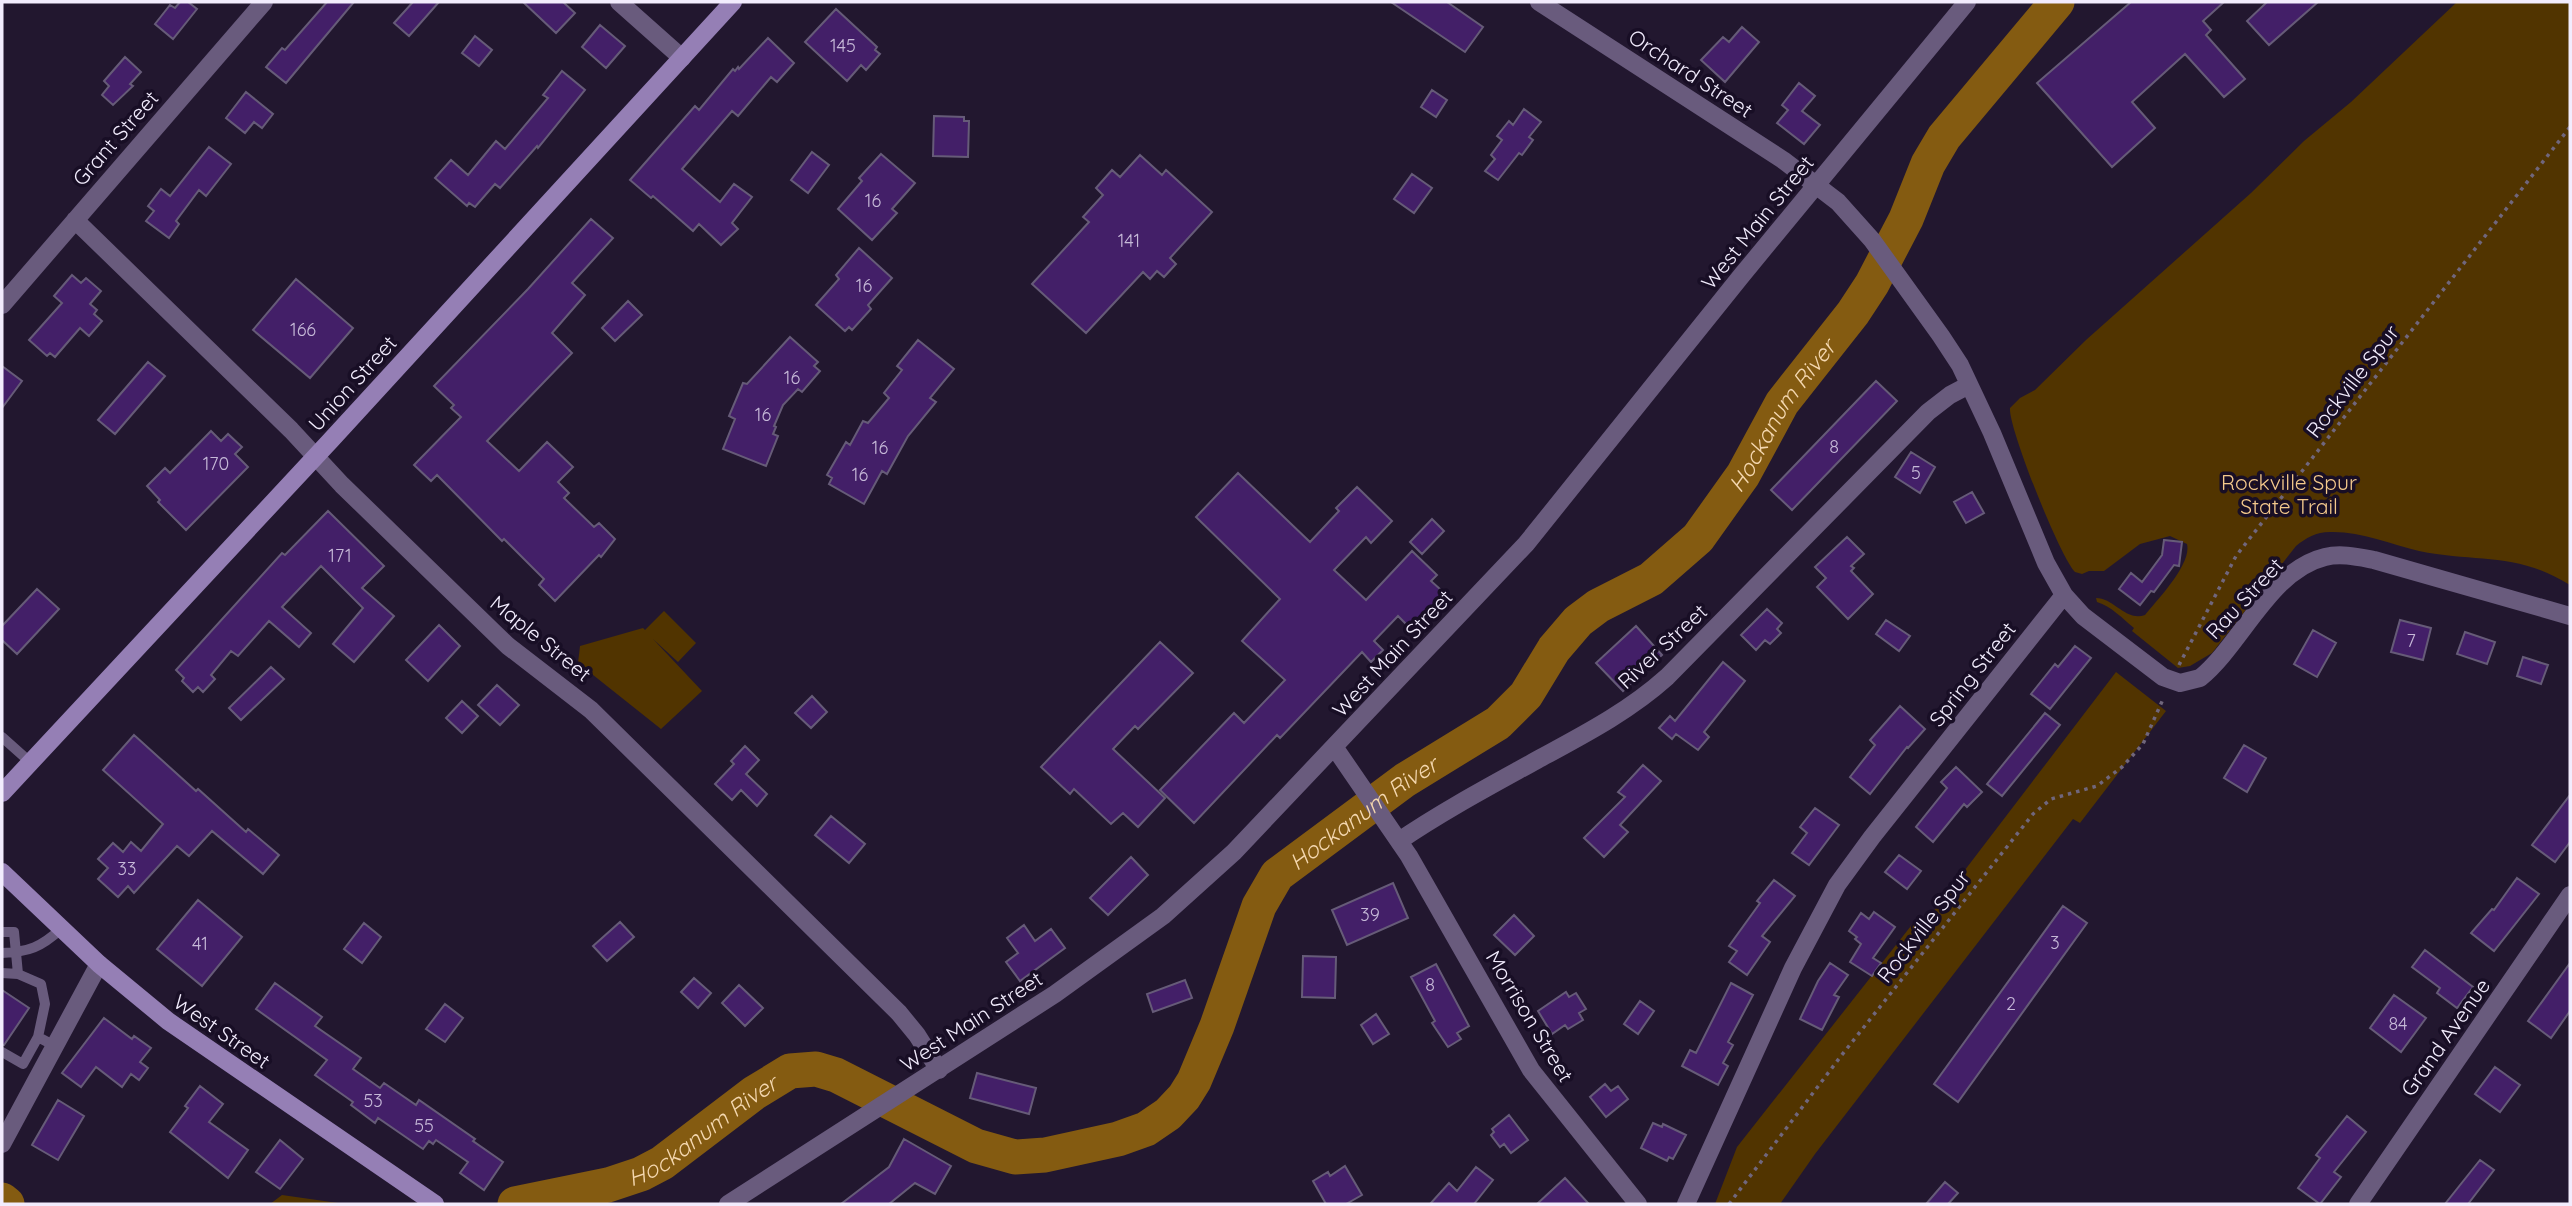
<svg xmlns="http://www.w3.org/2000/svg" width="2572" height="1206" viewBox="0 0 2572 1206" font-family="Quicksand,sans-serif">
	<style>
		.green { fill: #513400 }
		.lines { fill: none; stroke-linecap: round; stroke-linejoin: round }
		.river { stroke: #845b11; stroke-width: 35 }
		.building { fill: #431f68; stroke: #665b78; stroke-width: 2 }
		.path { stroke: #70667c; stroke-width: 3.5; stroke-dasharray: 3.5 5; stroke-linecap: butt }
		.service { stroke: #695b7d; stroke-width: 10 }
		.minor { stroke: #695b7d; stroke-width: 18 }
		.secondary { stroke: #957fb5; stroke-width: 18 }
		.labels { text-anchor: middle; dominant-baseline: central; stroke-width: 7; stroke-linejoin: round; paint-order: stroke }
		.number-label { font-size: 18px; fill: #c6b9d8 }
		.street-label { font-size: 21px; fill: #f2ecfd; stroke: #180e25 }
		.park-label { font-size: 21px; fill: #f4c98c; stroke: #180e25 }
		.water-label { font-size: 23px; font-style: italic; fill: #f4d7af; stroke: #180e25 }
	</style>
	<rect width="100%" height="100%" fill="#22172f"/>
	<path class="green" d="M2457,2H2570V585C2515,551 2477,563 2419,551C2390,544 2360,531 2330,532C2316,532 2306,538 2296,546L2212,653L2190,666L2178,668L2132,631L2134,628C2123,619 2111,606 2097,602L2096,598C2114,598 2126,622 2145,615C2157,600 2192,564 2187,544L2170,536L2140,544L2104,571H2089L2082,574L2075,572C2060,557 2008,427 2010,408L2020,398L2035,390L2086,340L2251,193L2304,141L2351,102Z
		M664,611L696,643L678,662L653,639L702,691L661,729L578,663L580,646L643,628L645,630Z
		M2116,672L2166,711L2080,823L2073,819L1815,1154L1780,1204H1715L1737,1147L1918,917L1926,921Z
		M282,1195L338,1203L341,1204H270Z"/>
	<g class="lines">
		<g class="river">
			<path d="M2,1200L7,1204"/>
			<path id="s1" d="M515,1204L608,1185L641,1174L662,1163L754,1093L790,1071L816,1069L836,1075L976,1146L1015,1157L1045,1155L1118,1139L1146,1129L1168,1114L1184,1097L1194,1081L1217,1026L1259,906L1277,875L1405,780L1498,723L1526,695L1554,649L1578,621L1598,606L1651,579L1698,538L1743,475L1782,403L1853,313L1872,284L1906,219L1928,164L1944,137L2057,2"/>
		</g>
	</g>
	<path class="building" d="M180,2H188L197,9L173,39L155,24L170,5L175,8Z
		M327,2H354L286,83L266,67L282,48L285,50Z
		M413,2H439L409,36L394,23Z
		M523,2H563L575,13L556,33Z
		M1391,2H1447L1483,27L1465,52Z
		M2131,2H2224L2203,21L2211,30L2206,35L2245,79L2224,97L2185,54L2132,102L2155,128L2112,167L2037,83Z
		M2267,2H2318L2269,45L2247,21Z
		M836,9L877,47L875,50L880,54L866,70L861,65L847,81L805,42Z
		M600,25L625,46L606,68L582,47Z
		M1742,27L1759,42L1725,82L1701,60L1723,37L1729,42Z
		M475,36L492,50L479,66L462,53Z
		M768,38L794,63L777,82L771,77L738,116L732,111L682,169L720,202L734,184L752,197L732,223L738,229L721,245L699,224L693,231L653,196L651,198L630,180L695,106L699,110L733,69L735,71L738,67L739,69Z
		M125,57L141,72L130,84L133,86L113,105L102,95L109,86L104,81Z
		M562,71L585,90L538,148L537,146L500,188L495,184L475,207L469,203L467,206L435,178L451,160L468,175L496,141L505,149L548,98L543,95Z
		M1799,83L1815,96L1802,111L1820,125L1804,144L1777,123L1788,110L1782,105Z
		M1432,90L1447,100L1436,117L1421,107Z
		M246,92L273,114L262,128L254,122L245,133L226,118Z
		M1524,109L1541,122L1529,137L1533,140L1522,155L1519,153L1498,180L1485,171L1495,159L1491,155L1502,140L1497,136L1509,121L1513,125Z
		M934,116L964,117V121H969L968,157L933,156Z
		M209,147L231,164L206,196L199,190L176,221L179,224L169,238L146,221L154,211L148,206L161,189L170,196Z
		M812,152L829,165L808,193L791,180Z
		M881,154L915,183L892,209L897,213L872,240L838,209L862,181L859,178Z
		M1140,155L1162,175L1166,170L1212,212L1170,258L1176,264L1164,277L1157,271L1150,279L1143,272L1086,333L1032,284L1089,222L1083,217L1103,195L1096,188L1112,170L1120,177Z
		M1412,174L1432,188L1414,213L1394,199Z
		M591,219L613,238L572,283L585,295L552,333L572,353L487,441L519,471L547,442L573,467L558,482L569,493L564,498L594,527L599,523L615,539L601,557L599,555L555,601L539,585L544,579L504,539L502,541L437,475L431,481L414,465L461,417L451,408L454,405L434,386L528,289Z
		M859,248L892,278L868,305L871,309L852,330L849,327L845,331L816,305L839,279L836,275Z
		M72,275L81,283L86,278L101,291L90,304L97,310L94,314L102,321L89,336L80,328L55,357L50,353L47,356L29,340L62,303L54,296Z
		M296,279L353,328L310,378L253,330Z
		M628,301L642,315L615,341L602,328Z
		M790,337L818,362L814,366L820,371L802,392L798,389L783,405L774,426L776,427L773,434L778,436L766,466L723,449L735,419L729,416L743,383L747,384Z
		M918,340L954,369L930,398L936,402L908,436L887,474L882,471L864,504L829,484L832,478L827,475L846,442L850,445L863,421L868,423L889,398L884,393L902,370L897,366Z
		M148,362L165,376L115,434L98,420Z
		M2,366L22,381L2,408Z
		M1876,381L1897,401L1792,510L1771,490Z
		M211,431L221,441L228,434L242,447L235,454L248,467L186,530L158,502L160,500L147,486L165,468L170,473Z
		M1911,452L1935,467L1920,493L1895,477Z
		M1238,473L1310,542L1339,511L1336,508L1357,487L1392,521L1371,543L1366,537L1334,570L1366,600L1412,551L1437,575L1431,581L1450,598L1416,634L1398,616L1374,641L1383,650L1371,662L1362,652L1280,738L1277,735L1194,823L1160,790L1234,713L1244,723L1285,680L1242,641L1280,599L1196,517Z
		M1972,492L1984,513L1966,523L1954,502Z
		M328,511L384,566L362,588L394,616L354,662L333,644L363,608L321,566L282,607L311,633L299,647L269,621L238,656L231,651L211,675L215,679L203,692L198,687L193,692L182,681L184,678L176,670L282,553L285,555Z
		M1432,519L1444,531L1422,554L1410,542Z
		M1847,537L1864,554L1851,566L1854,568L1851,571L1873,594L1848,619L1817,587L1826,578L1815,567Z
		M2164,540L2182,542L2179,566L2174,565L2154,592L2151,591L2140,605L2119,589L2131,573L2142,582L2162,555Z
		M37,589L59,609L17,654L2,640V626Z
		M1767,609L1782,623L1777,629L1781,633L1770,644L1765,640L1756,650L1741,635Z
		M1886,620L1910,636L1899,651L1876,634Z
		M2400,620L2431,628L2423,660L2391,652Z
		M439,625L460,646L428,681L406,660Z
		M1636,626L1662,655L1623,691L1596,663Z
		M2313,630L2336,643L2317,677L2294,664Z
		M2465,632L2495,642L2487,664L2457,654Z
		M1160,642L1193,673L1138,729L1135,726L1113,749L1165,798L1138,827L1123,813L1111,824L1074,789L1070,794L1041,767Z
		M2075,646L2091,658L2050,709L2031,694L2055,664L2058,667Z
		M2523,657L2548,665L2541,684L2517,676Z
		M1723,662L1745,681L1704,732L1709,737L1698,750L1676,734L1672,739L1659,728L1670,716L1675,721Z
		M271,667L284,679L241,720L229,708Z
		M497,685L519,705L500,725L478,705Z
		M812,696L827,712L811,728L795,713Z
		M462,701L478,716L462,733L446,718Z
		M1900,706L1925,729L1908,748L1907,747L1870,794L1850,777L1875,745L1870,740Z
		M2045,713L2060,725L2002,796L1987,784Z
		M134,735L196,791L198,789L246,832L248,829L279,855L263,874L212,831L189,856L177,846L134,893L128,886L118,897L98,879L108,868L98,859L113,843L123,852L131,842L141,851L163,824L103,770Z
		M2244,745L2266,758L2247,792L2224,778Z
		M745,746L759,760L746,774L767,794L757,806L741,790L732,800L715,784L734,764L731,761Z
		M1643,765L1661,781L1620,825L1628,832L1604,857L1584,838L1625,797L1618,792Z
		M1956,767L1982,792L1967,807L1964,804L1933,842L1916,827L1947,788L1941,782Z
		M2570,795V842L2555,862L2532,845Z
		M1815,808L1839,825L1809,865L1792,853L1807,833L1800,827Z
		M831,816L865,844L849,863L815,835Z
		M1899,855L1921,871L1907,889L1885,872Z
		M1131,857L1148,875L1108,915L1090,898Z
		M2517,878L2539,894L2494,951L2471,933L2492,909L2494,910Z
		M1774,880L1795,896L1762,936L1770,942L1747,975L1729,962L1737,951L1729,946L1760,903L1757,901Z
		M1393,883L1408,918L1347,945L1332,910Z
		M198,900L242,937L202,986L157,949Z
		M2063,906L2087,923L1958,1102L1934,1084Z
		M1874,912L1895,927L1873,958L1881,963L1872,976L1850,962L1861,944L1855,939L1857,937L1849,931L1861,913L1869,919Z
		M1514,915L1534,936L1515,955L1494,935Z
		M620,922L634,937L607,961L593,946Z
		M364,923L381,937L362,963L344,949Z
		M1024,925L1035,941L1051,929L1065,948L1020,981L1006,962L1018,953L1007,938Z
		M2425,950L2473,987L2457,1008L2437,993L2440,988L2412,967Z
		M1303,956L1336,957L1335,998L1302,997Z
		M1830,963L1848,975L1834,995L1839,997L1822,1030L1800,1019L1818,981Z
		M2570,963V1011L2551,1038L2528,1021Z
		M1436,964L1469,1026L1457,1033L1461,1039L1448,1047L1432,1023L1435,1021L1411,977Z
		M694,978L711,993L698,1008L681,992Z
		M1185,980L1192,998L1153,1012L1147,994Z
		M275,983L322,1017L315,1026L361,1058L353,1069L380,1088L384,1083L416,1105L419,1100L475,1139L473,1141L503,1162L484,1190L460,1173L468,1162L436,1140L433,1144L429,1141L423,1149L378,1118L375,1123L351,1105L353,1102L315,1075L327,1060L256,1009Z
		M1731,983L1753,995L1728,1042L1733,1045L1723,1063L1728,1066L1718,1085L1682,1066L1690,1050L1696,1053Z
		M739,985L763,1008L745,1026L722,1003Z
		M2,990L29,1008L4,1045H2Z
		M1566,992L1569,997L1576,993L1586,1009L1579,1013L1583,1020L1568,1029L1565,1025L1552,1034L1538,1011Z
		M2394,995L2426,1018L2401,1052L2370,1028Z
		M1640,1001L1654,1011L1638,1034L1624,1024Z
		M445,1004L463,1018L445,1042L426,1029Z
		M1376,1014L1389,1034L1373,1044L1361,1025Z
		M104,1018L132,1039L134,1036L151,1048L140,1062L148,1068L139,1080L131,1074L122,1087L96,1067L81,1087L62,1073Z
		M2495,1067L2520,1085L2500,1112L2475,1094Z
		M977,1073L1036,1088L1029,1114L970,1098Z
		M1605,1084L1611,1091L1618,1086L1628,1099L1606,1117L1590,1097Z
		M200,1086L223,1104L209,1122L248,1150L228,1178L170,1132L188,1108L185,1106Z
		M58,1100L84,1116L58,1160L32,1145Z
		M1509,1115L1528,1140L1511,1153L1504,1144L1500,1147L1491,1135L1494,1132L1492,1129Z
		M2347,1116L2366,1132L2334,1172L2341,1177L2320,1204L2298,1188L2320,1158L2316,1155Z
		M1653,1123L1662,1127L1663,1124L1686,1135L1673,1159L1669,1157L1667,1161L1641,1148Z
		M904,1139L951,1166L935,1194L915,1183L889,1204H841L889,1167Z
		M280,1140L303,1159L280,1189L256,1172Z
		M2480,1160L2494,1170L2468,1204H2445Z
		M1345,1166L1362,1195L1346,1204H1326L1313,1181L1328,1172L1330,1176Z
		M1476,1167L1493,1180L1474,1204H1430L1449,1183L1457,1191Z
		M1565,1178L1589,1204H1537Z
		M1945,1182L1958,1193L1948,1204H1926Z"/>
	<g class="lines">
		<path class="path" d="M2179,665L2236,556L2570,127
			M1729,1204L1841,1056L2033,814L2051,799L2097,786L2122,767L2143,744L2164,697"/>
		<path class="service" d="M2,737L30,762
			M2,932H14L18,974L2,973
			M2,953C29,952 41,947 61,929
			M18,974L41,984L45,1004L38,1037L55,1046
			M2,1052L23,1064L38,1037"/>
		<path class="minor" d="M619,2L682,58
			M1539,2L1783,160L1838,202L1872,240L1941,336L1960,365L1992,433L2046,563L2064,595L2083,616L2163,677L2180,683L2200,678C2241,645 2270,570 2325,557C2341,553 2358,557 2374,560L2570,616
			M75,220L291,430L342,485L508,646L591,710L899,1013L917,1035L939,1070
			M2,305L264,2
			M1335,748L1409,856L1531,1070L1638,1204
			M1399,841C1443,811 1490,786 1537,760C1583,735 1628,712 1667,677L1928,412L1950,395L1969,385
			M2,1144L99,964
			M728,1204L1055,994L1163,916L1234,852L1526,544L1742,275L1967,2
			M1686,1204L1793,968L1837,885L1872,837L2064,595
			M2358,1204L2570,895"/>
		<path class="secondary" d="M2,793L331,440L733,2
			M2,872L99,964L168,1021L435,1204"/>
	</g>
	<g class="labels">
		<g class="number-label">
			<text x="843" y="45">145</text>
			<text x="873" y="200">16</text>
			<text x="1129" y="240">141</text>
			<text x="864" y="285">16</text>
			<text x="303" y="329">166</text>
			<text x="792" y="377">16</text>
			<text x="763" y="414">16</text>
			<text x="1834" y="446">8</text>
			<text x="880" y="447">16</text>
			<text x="216" y="463">170</text>
			<text x="1916" y="472">5</text>
			<text x="860" y="474">16</text>
			<text x="340" y="555">171</text>
			<text x="2411" y="640">7</text>
			<text x="127" y="868">33</text>
			<text x="1370" y="914">39</text>
			<text x="2055" y="942">3</text>
			<text x="200" y="943">41</text>
			<text x="1430" y="984">8</text>
			<text x="2011" y="1003">2</text>
			<text x="2398" y="1023">84</text>
			<text x="373" y="1100">53</text>
			<text x="424" y="1125">55</text>
		</g>
		<g class="street-label">
			<text transform="translate(1691 73) rotate(33)">Orchard Street</text>
			<text transform="translate(115 138) rotate(-49)">Grant Street</text>
			<text transform="translate(1757 222) rotate(-51)">West Main Street</text>
			<text transform="translate(2352 381) rotate(-52)">Rockville Spur</text>
			<text transform="translate(352 383) rotate(-48)">Union Street</text>
			<text transform="translate(2244 598) rotate(-47)">Rau Street</text>
			<text transform="translate(541 638) rotate(39)">Maple Street</text>
			<text transform="translate(1662 646) rotate(-43)">River Street</text>
			<text transform="translate(1392 653) rotate(-47)">West Main Street</text>
			<text transform="translate(1972 674) rotate(-52)">Spring Street</text>
			<text transform="translate(1923 926) rotate(-52)">Rockville Spur</text>
			<text transform="translate(1530 1016) rotate(59)">Morrison Street</text>
			<text transform="translate(971 1021) rotate(-33)">West Main Street</text>
			<text transform="translate(222 1031) rotate(35)">West Street</text>
			<text transform="translate(2445 1037) rotate(-55)">Grand Avenue</text>
		</g>
		<g class="park-label">
			<text x="2289" y="482">Rockville Spur<tspan x="2289" dy="24">State Trail</tspan></text>
		</g>
		<g class="water-label">
			<text stroke="none"><textPath href="#s1" startOffset="1676">Hockanum River</textPath></text>
			<text stroke="none"><textPath href="#s1" startOffset="1088">Hockanum River</textPath></text>
			<text stroke="none"><textPath href="#s1" startOffset="205">Hockanum River</textPath></text>
		</g>
	</g>
	<rect width="2572" height="1206" fill="none" stroke="#f2ecfd" stroke-width="7"/>
</svg>
